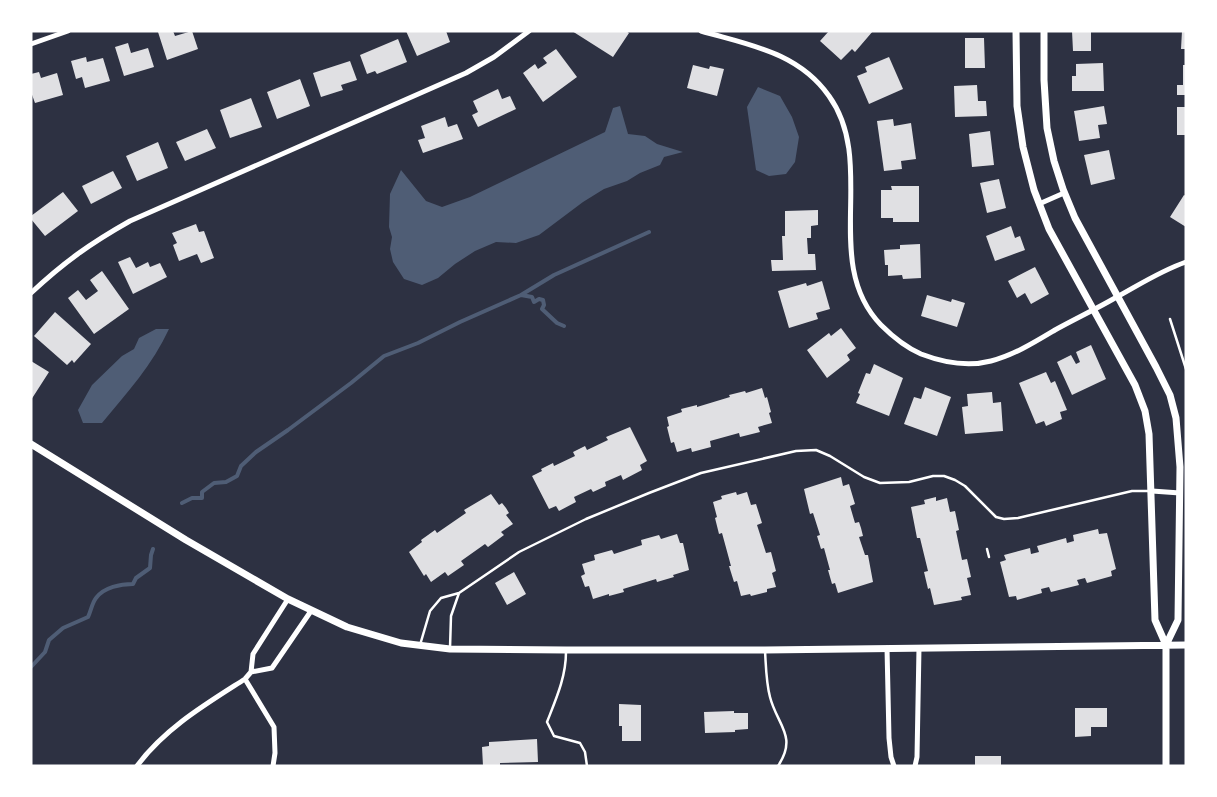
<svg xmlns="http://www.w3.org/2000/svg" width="1217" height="797" viewBox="0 0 1217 797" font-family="'PT Sans',sans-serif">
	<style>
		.water { fill: #4f5d75 }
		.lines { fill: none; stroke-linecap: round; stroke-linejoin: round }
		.stream { stroke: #4f5d75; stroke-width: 4 }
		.building { fill: #e0e0e3 }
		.path { stroke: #fff; stroke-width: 2.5 }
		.service { stroke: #fff; stroke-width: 2.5 }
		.minor { stroke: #fff; stroke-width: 5 }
		.tertiary { stroke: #fff; stroke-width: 7 }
	</style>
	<rect width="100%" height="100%" fill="#2d3142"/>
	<path class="water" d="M758,87L780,96L792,117L799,137L795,162L786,174L769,176L756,170L747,107Z
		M620,106L628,134L645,136L657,144L683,152L664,157L660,165L640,173L627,181L604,189L583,202L539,235L516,243L496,242L475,251L455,264L438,278L422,285L404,279L393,262L390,249L392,237L389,227L390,194L401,170L426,201L442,207L470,197L605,132L613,108Z
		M156,329H169C153,364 127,393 102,423H83L78,410L92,385L122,356L134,349L139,338Z"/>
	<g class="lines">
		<path class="stream" d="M521,295L532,297L534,302L539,299L543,300L544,305L542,309L557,323L564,326
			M182,503L192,498H202V492L214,483L226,482L237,476L241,466L256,452L288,430L351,383L384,356L418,343L460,322L521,295L554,275L649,232
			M31,667L45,652L49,640L63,628L88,617C91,611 92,603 96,598C104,587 121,584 133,584L136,578L150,568L151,555L153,549"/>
	</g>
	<path class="building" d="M161,31H173L175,36L192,31L198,49L167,60L158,32Z
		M406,31H446L450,42L417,56Z
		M572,31H626L629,33L613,57Z
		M829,31H873L855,52L852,49L841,60L820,41Z
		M1072,31H1091V51H1073Z
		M1182,31H1186V49H1181Z
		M965,38H984L985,68H965Z
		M398,39L407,62L377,74L375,71L367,74L360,55Z
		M128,43L131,53L148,48L154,67L124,76L115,47Z
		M556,49L577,77L543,102L523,73L535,64L538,69L547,63L543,58Z
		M86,57L87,62L103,58L110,81L85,88L82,77L76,79L71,61Z
		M889,57L903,89L869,104L857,76L867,72L865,67Z
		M350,61L357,80L341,85L343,90L321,97L313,73Z
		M1103,63L1104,91H1072V76H1076V64Z
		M693,65L709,69L710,66L724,69L717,96L687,88Z
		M1183,65H1186V95H1177V85H1183Z
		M39,72L41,78L57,73L63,95L35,103L31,92V74Z
		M300,79L310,106L277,119L267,92Z
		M977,85L978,101H986L987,116L955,117L954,86Z
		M498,89L502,99L510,96L516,109L478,127L472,115L478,112L473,101Z
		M251,98L262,127L230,138L220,110Z
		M1104,106L1107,124L1098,125L1100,138L1079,141L1074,111Z
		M1177,107H1186V135H1177Z
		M445,117L448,127L457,124L463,139L423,153L418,140L425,138L421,126Z
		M893,119L894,126L911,123L916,159L901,161L902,169L884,171L877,121Z
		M207,129L216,148L185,161L176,142Z
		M990,131L994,165L972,167L969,134Z
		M158,142L168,168L137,181L126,156Z
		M1109,150L1115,179L1091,185L1084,155Z
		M113,171L122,188L91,204L82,186Z
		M999,179L1006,208L987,213L980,183Z
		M891,186H919V222H893V218H881V190H892Z
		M63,192L78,211L45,236L31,219V216Z
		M1184,195L1186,196V227L1170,217Z
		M818,210V225L811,226V238H807L808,254H815L816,270L772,271L771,260H783L782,236H785V211Z
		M196,224L199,232L204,231L214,258L201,263L197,254L179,261L173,245L177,243L172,233Z
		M1011,226L1015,238L1020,236L1025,250L995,261L986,236Z
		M920,244L921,278L903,279L902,275L888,276V265H885L884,250L900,249V245Z
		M130,257L136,268L148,262L150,267L160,263L167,277L133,294L118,262Z
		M1035,267L1049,294L1031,304L1025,293L1017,298L1008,281Z
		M102,271L129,309L94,334L68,298L78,290L86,300L98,291L90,280Z
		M822,281L830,309L816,313L818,319L789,328L778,291L806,283L807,286Z
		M927,295L951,302L952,299L965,303L957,327L921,316Z
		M55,312L91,344L74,363L72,360L67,365L34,336Z
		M841,328L856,348L847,355L850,360L827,378L807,350L829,333L831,336Z
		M1091,345L1106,379L1072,395L1057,362L1071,355L1076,364L1080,362L1076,352Z
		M31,361L49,372L31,400Z
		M874,364L903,378L889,416L856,403L860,394L858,393L866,373L870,374Z
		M1046,372L1051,383L1055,381L1067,410L1060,412L1062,419L1046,426L1044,421L1036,424L1019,383Z
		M925,387L951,397L937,436L904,424L914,397L921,399Z
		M762,388L765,398L767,397L771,412L769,413L772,423L758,427L760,432L740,437L739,433L710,441L711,447L692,452L691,448L677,452L674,442L671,443L667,427L669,426L667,417L682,412L681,409L697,405V407L730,397L729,395L745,391L746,393Z
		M992,392L993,403L1001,402L1003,431L965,434L962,407L968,406L967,394Z
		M630,427L647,461L640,465L642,470L623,480L621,475L605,482L606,486L593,492L591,489L574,497L576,502L559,511L556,506L549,509L532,476L542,471L541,469L553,463L554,466L575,456L573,452L585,446L587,450L608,440L606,437Z
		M841,477L843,486L849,484L855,504L850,506L855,523L859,522L861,528L863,536L859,537L865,555H868L873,582L838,593L835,583L832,584L828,570H830L824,548L821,549L817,536L820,535L813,513L810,514L804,489Z
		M736,492L737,495L747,492L751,505L756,504L762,523L757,525L766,553L771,552L776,571L772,573L776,587L767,589V592L751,596L750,594L741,596L737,581L734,582L729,566H731L722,533L719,534L715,518L717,517L713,502L722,499L721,496Z
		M491,494L499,505L502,503L506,508L509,513L506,515L513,524L501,532L504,535L488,547L485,544L461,561L464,565L448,576L445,572L431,582L426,574L424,576L409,552L422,542L421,540L435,530L437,533L466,513L464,510Z
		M936,497V501L947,498L950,512L955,511L959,530L956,531L962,560L967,559L971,577L967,578L971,595L961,597L962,600L934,605L930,588L928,589L924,572L928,571L920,538H917L911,507L925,504L924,500Z
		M1098,529L1099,534L1107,533L1116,569L1111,571L1112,576L1087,583L1085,578L1077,580L1079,585L1051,592L1049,587L1041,589L1042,593L1017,600L1016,596L1009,597L1000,562L1006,560L1004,555L1030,548L1031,554L1039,552L1037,546L1066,538L1067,543L1074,541L1073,535Z
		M677,534L680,543H683L689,570L673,575L674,577L657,582L656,579L623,589L624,592L609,596V594L593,599L589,586L585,587L581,576L585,574L582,564L595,560L594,555L612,550L614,554L642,545L641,540L659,535L661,539Z
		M514,572L526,594L507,605L495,583Z
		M619,704L641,705V741H622V726H619Z
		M1075,708H1107V727H1091V736L1075,737Z
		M734,711V713H748V729L735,730V732L705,733L704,712Z
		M537,739L538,762L500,763V766H483L482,747L489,746V742Z
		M975,756H1001V766H975Z"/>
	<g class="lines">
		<path class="path" d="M987,549L989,557"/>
		<path class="service" d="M1170,319L1186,369
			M420,645L430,611L441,598L459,593L519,552L586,519L649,493L701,473L796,451L816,450L830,456L864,477L880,483L909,482L933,476H944L955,480L965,486L996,517L1004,519L1018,518L1132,491H1151
			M450,648L451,616L459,593
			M765,651C766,666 766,682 770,697C777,725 798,736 778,766
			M566,652C566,677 556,699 547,722L554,736L580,743L585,752L587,766"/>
		<path class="minor" d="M701,31C749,45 798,52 829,96C878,164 820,262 881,325C893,337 905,347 921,354C942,362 968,367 991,361C1014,355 1035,342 1055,330C1075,319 1096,309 1115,298C1139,285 1160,271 1186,262
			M31,44L68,31
			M1039,204L1064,193
			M31,293C64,262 91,243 130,221L466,73L494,57L529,31
			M1152,491L1180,493
			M288,599L253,654L251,672L272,668L311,611
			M887,648L889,738L891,757L894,766
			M245,679L274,727L275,753L273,766
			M137,766C165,728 206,704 245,679L251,672
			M915,766L917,757L919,648"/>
		<path class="tertiary" d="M1016,31L1017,106L1023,147L1034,190L1049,229L1135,385L1145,411L1149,434L1155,620L1166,645V766
			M1044,31V80L1047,128L1054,161L1063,189L1075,218L1156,367L1170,395L1176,418L1180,467L1178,620L1166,645
			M31,444L186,540L288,599L347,627L401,643L450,649L566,650H765L1186,645"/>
	</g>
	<rect width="1217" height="797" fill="none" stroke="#ffffff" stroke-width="65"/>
</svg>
